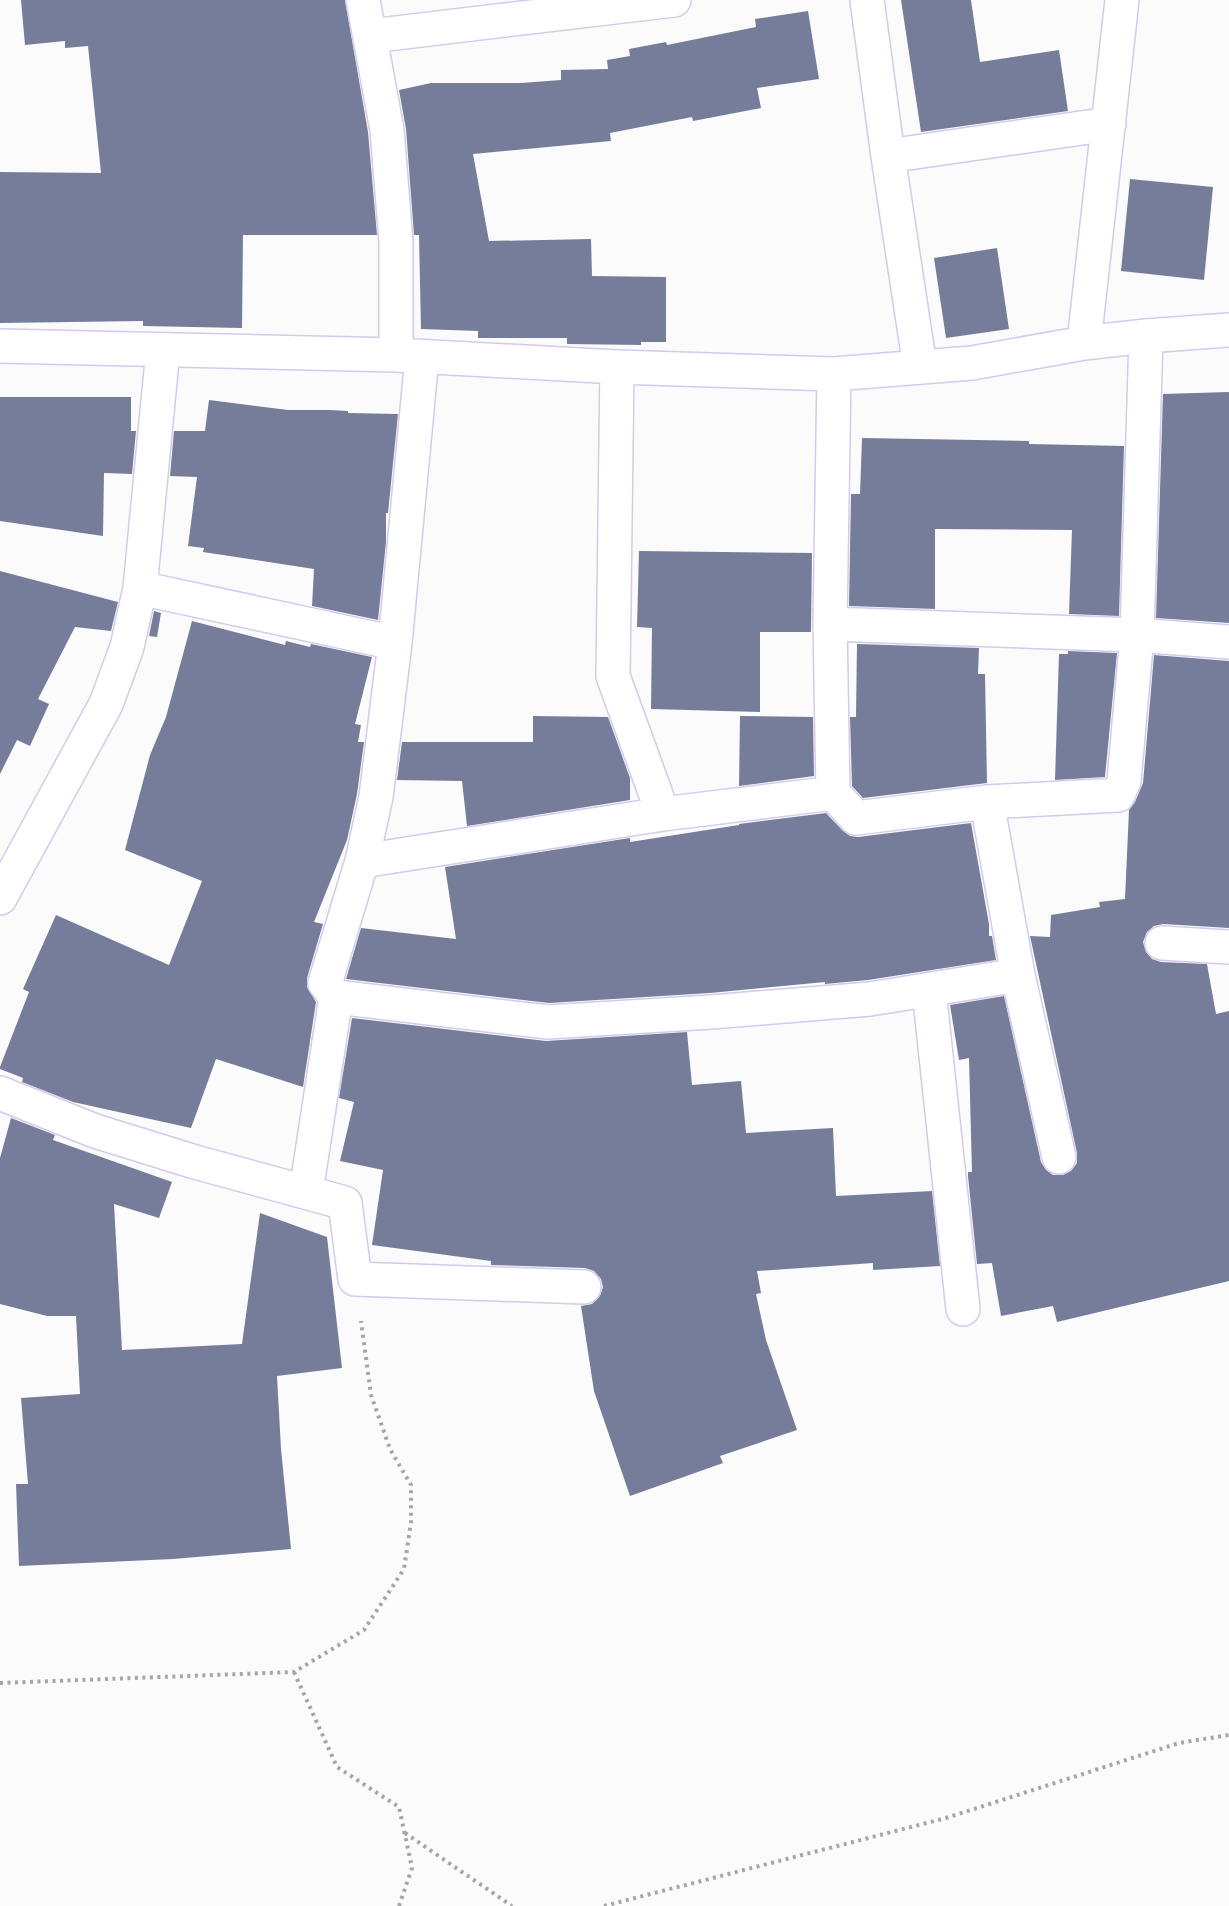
<svg xmlns="http://www.w3.org/2000/svg" width="1229" height="1906" viewBox="0 0 1229 1906" font-family="'Asap Condensed',sans-serif">
	<style>
		.building { fill: #767d9b }
		.lines { fill: none; stroke-linecap: round; stroke-linejoin: round }
		.minor-casing { stroke: #d2cbed; stroke-width: 36 }
		.path { stroke: #a6a5a9; stroke-width: 4; stroke-dasharray: 3 4.5; stroke-linecap: butt }
		.minor { stroke: #fff; stroke-width: 33 }
	</style>
	<rect width="100%" height="100%" fill="#fbfbfb"/>
	<path class="building" d="M21,0H345L368,132L377,235H243L242,328L143,326V321L0,323V172L101,173L88,46L65,48V41L25,45Z
		M901,0H971L980,62L1059,50L1068,111L921,132Z
		M808,11L819,79L757,88L761,108L693,121L692,117L610,133L611,141L473,154L489,241L591,239L592,276L666,277V342H641V345L567,344V338H478V331L421,329L419,235H414L406,129L399,90L431,83H521L561,80V70L608,69L607,60L630,56L629,49L666,42L667,45L756,27L755,19Z
		M1130,179L1213,187L1204,280L1121,271Z
		M997,248L1009,329L946,338L934,258Z
		M1229,392V623L1156,618L1163,394Z
		M0,397H131V431H136L132,474L104,473L103,536L0,521Z
		M209,400L288,410H330L348,411V413L398,414L388,513H386V542L378,620L312,606L314,569L203,552L204,548L188,546L197,477L170,476L174,431H205Z
		M862,438L1029,441V444L1124,446L1119,616L1069,614L1072,530L935,529V609L849,606L851,494H860Z
		M639,551L812,553L811,632H760V712L651,709L652,628L637,627Z
		M0,571L118,602L111,631L75,627L38,699L49,704L30,746L17,740L0,774Z
		M154,611L161,613L157,637L149,636Z
		M192,621L285,645L286,641L310,647L311,644L372,657L355,724L361,725L358,742H364L357,794L347,840L314,922L323,924L307,978V987L316,1002L303,1087L216,1059L191,1128L73,1102L22,1082L23,1078L0,1069V1067L29,992L23,989L56,915L169,965L202,881L125,850L150,755L166,717Z
		M857,644L979,648L978,674H985L987,783L863,798L852,786L850,717H856Z
		M1068,651L1117,653L1105,777L1055,780L1059,654H1068Z
		M1154,655L1229,661V928L1163,924L1154,926L1147,932L1143,942L1146,952L1152,959L1161,962L1207,964L1216,1014L1229,1011V1281L1057,1322L1053,1306L1001,1316L992,1263L977,1264L968,1176V1172H972L969,1058L959,1060L950,1005L1004,996L1041,1162L1046,1170L1053,1175H1063L1071,1171L1077,1163V1153L1030,936L1050,937L1051,915L1100,907L1099,902L1125,899L1129,810L1135,802L1143,783Z
		M533,716L608,717L630,778V800L467,826L462,781L397,780L402,742H533Z
		M740,716L813,717L814,776L739,786Z
		M826,813L843,831L850,836L858,837L971,823L989,924V936H992L996,960L868,980L825,984V982L710,993L549,1003L346,979L361,928L456,939L445,867L630,838V842L739,825V824Z
		M352,1018L546,1041L687,1032L692,1085L741,1081L746,1133L833,1128L836,1196L932,1191L940,1266L873,1270V1263L757,1271L761,1293L756,1294L766,1340L797,1430L720,1456L723,1463L630,1496L594,1391L581,1306L592,1304L600,1296L603,1287L601,1279L594,1271L585,1268L491,1265V1261L372,1245L383,1170L340,1161L354,1102L339,1098Z
		M11,1118L55,1135L53,1140L172,1182L159,1218L114,1204L122,1350L242,1344L260,1213L327,1237L342,1368L277,1376L281,1449L291,1549L173,1559L19,1566L16,1484H28L21,1398L80,1394L76,1316H47L0,1304V1158Z"/>
	<g class="lines">
		<defs>
			<path id="minor" d="M363,0L387,130L396,242V355
				M867,0L888,156L1109,124
				M371,36L674,0
				M888,156L920,367
				M1084,343L1122,0
				M0,346L396,355L617,367L834,374L972,363L1084,343L1146,336L1229,330
				M617,367L613,676L663,814
				M834,374L830,624L833,793L856,818L987,802L1118,795L1124,781L1137,635L1146,336
				M140,588L395,643
				M830,624L1137,635L1229,642
				M833,793L663,814L362,861L325,983L336,997L548,1022L711,1012L870,999L1018,975
				M987,802L1018,975L1059,1157
				M362,861L376,797L395,643L422,357
				M0,898L106,704L127,647L140,588L163,350
				M1162,943L1229,947
				M929,990L963,1309
				M0,1093L95,1131L195,1162L345,1203L355,1279L584,1287
				M306,1192L336,997"/>
		</defs>
		<use href="#minor" class="minor-casing"/>
		<path class="path" d="M294,1672L337,1767L399,1807L412,1868L399,1906
			M0,1683L294,1672L364,1630L404,1569L411,1522V1485L390,1449L371,1395L361,1321
			M405,1833L512,1906
			M604,1906L946,1818L1179,1743L1229,1735"/>
		<use href="#minor" class="minor"/>
	</g>
</svg>
